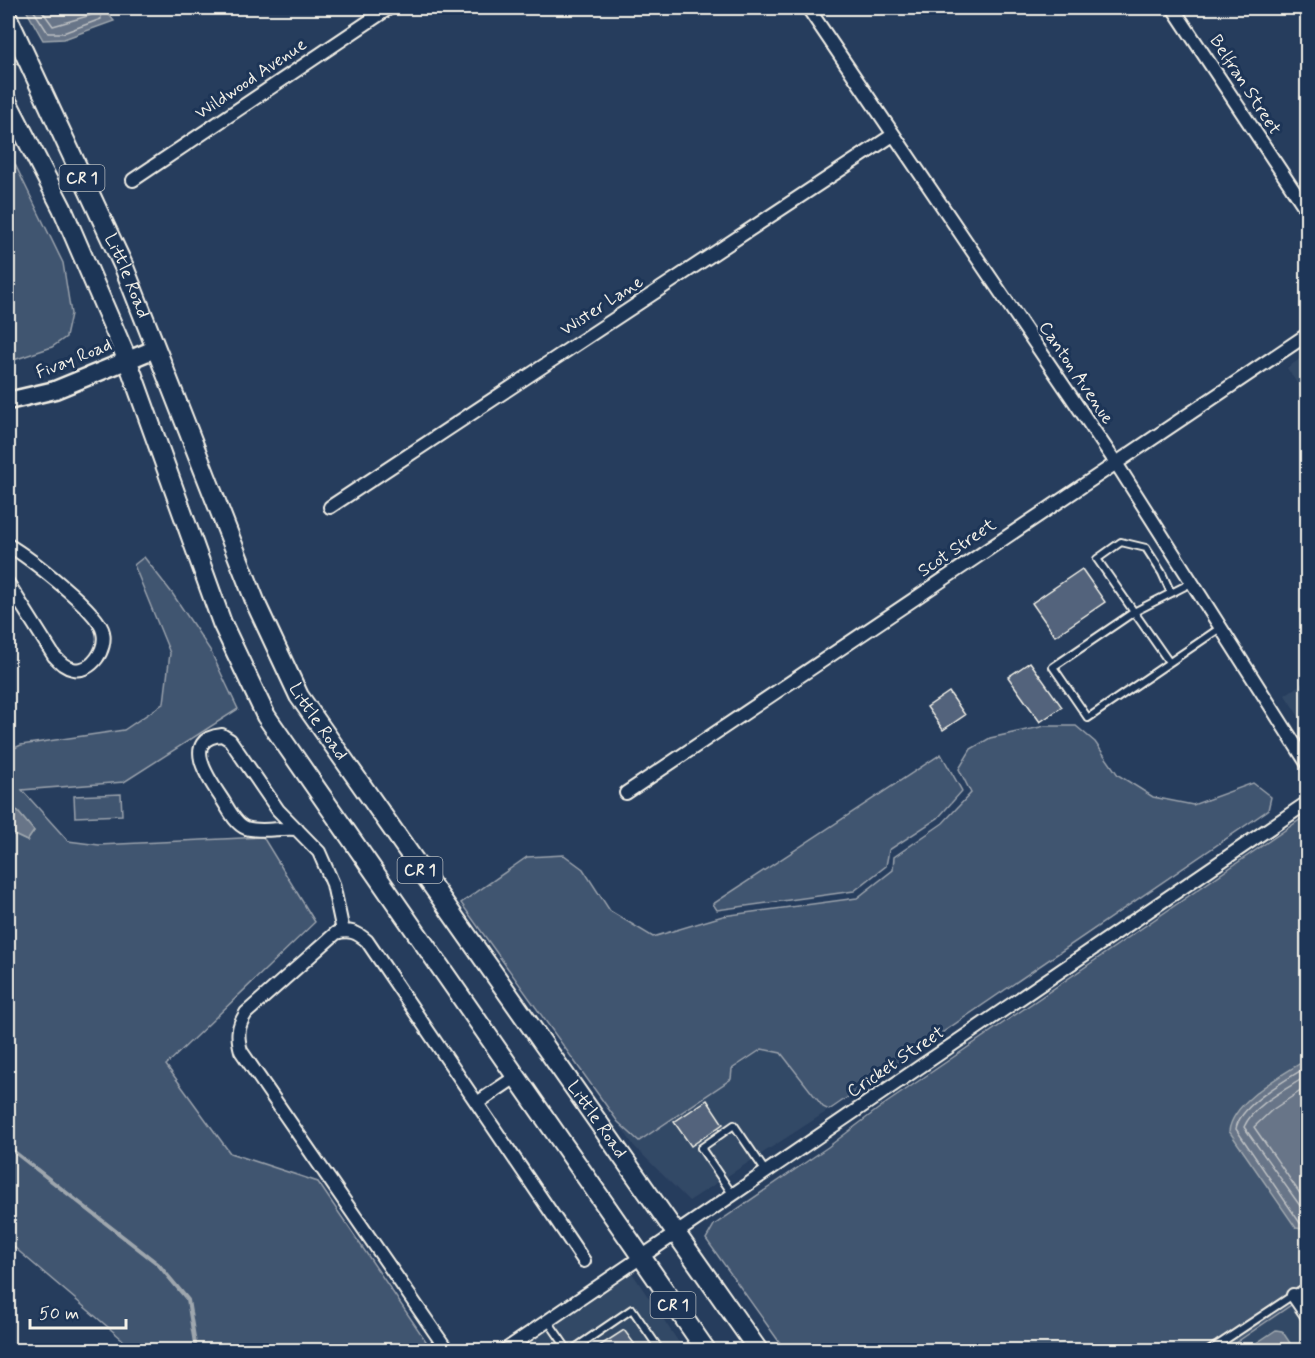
<svg xmlns="http://www.w3.org/2000/svg" width="1315" height="1358" viewBox="0 0 1315 1358" font-family="Mynerve,sans-serif">
	<style>
		.built { fill: #334966 }
		.green { fill: #40546f; stroke: #9aa2ac; stroke-width: 1.5 }
		.water { fill: #677588; stroke: #9fa7ae; stroke-width: 1.5 }
		.lines { fill: none; stroke-linecap: round; stroke-linejoin: round }
		.shore { stroke: #bcbfc2; stroke-width: 1.5 }
		.stream { stroke: #9fa7ae; stroke-width: 4 }
		.building { fill: #52647b; stroke: #f4f1e8; stroke-width: 1.5 }
		.lane-casing { stroke: #f4f1e8; stroke-width: 10 }
		.street-casing { stroke: #f4f1e8; stroke-width: 16 }
		.secondary-casing { stroke: #f4f1e8; stroke-width: 21 }
		.primary-casing { stroke: #f4f1e8; stroke-width: 22 }
		.lane { stroke: #1d3557; stroke-width: 6 }
		.street { stroke: #1d3557; stroke-width: 12 }
		.secondary { stroke: #1d3557; stroke-width: 16 }
		.primary { stroke: #1d3557; stroke-width: 18 }
		.labels { text-anchor: middle; dominant-baseline: central; stroke-width: 6; stroke-linejoin: round; paint-order: stroke }
		.shield { fill: #1d3557; stroke: #b4b9bc; stroke-width: 1.5 }
		.shield-label { font-size: 16px; font-weight: bold; fill: #f4f1e8 }
		.street-label { font-size: 18px; fill: #f4f1e8; stroke: #1d3557 }
	</style>
	<rect width="100%" height="100%" fill="#263d5d"/>
	<filter id="ink" filterUnits="userSpaceOnUse"><feTurbulence type="fractalNoise" baseFrequency=".0167" numOctaves="2"/><feDisplacementMap in="SourceGraphic" scale="12" xChannelSelector="R" yChannelSelector="G"/><feConvolveMatrix kernelMatrix="1 2 1 2 8 2 1 2 1" color-interpolation-filters="sRGB"/></filter>
	<g filter="url(#ink)">
		<path class="built" d="M1307,354V398L1287,368Z
			M1307,680V729L1285,695Z
			M762,1049L781,1052L823,1107L829,1110L689,1201L634,1146L618,1122L638,1141Z
			M632,1273L684,1350H518Z
			M1307,1294V1350H1225Z"/>
		<path class="green" d="M8,150L63,263L71,314L66,337L52,347L8,362Z
			M144,557L172,593L210,650L238,709L124,782L22,790L68,841L99,845L263,837L315,922L166,1065L230,1153L318,1182L432,1350H130L122,1339L8,1242V832L27,841L34,831L8,800V751L21,745L124,730L164,703L170,653L134,565Z
			M1045,726H1076L1095,742L1118,775L1153,797L1193,805L1253,783L1271,797L1268,810L829,1110L823,1107L781,1053L762,1049L732,1069L731,1079L639,1141L618,1122L461,903L527,857L564,855L583,869L610,911L653,937L723,916L857,898L893,870L894,857L943,823L971,793L959,769L971,749L990,738Z
			M941,754L962,791L938,818L889,850L886,866L854,891L717,910L713,904Z
			M121,794L122,815L75,817L74,796Z
			M1307,815V1294L1225,1350H785L706,1239L714,1225L828,1147L882,1106Z"/>
		<path class="water" d="M25,8H104L114,21L64,39L43,40Z
			M8,800L34,831L27,841L8,832Z
			M1307,1059L1308,1230L1296,1228L1229,1131C1233,1100 1283,1075 1307,1059Z
			M1276,1330L1282,1331L1292,1346L1288,1350H1246Z"/>
		<g class="lines">
			<path class="shore" d="M32,8L48,33H63L101,19L100,8
				M40,8L53,26L91,15L92,8
				M1308,1066C1288,1079 1239,1105 1236,1129L1300,1223L1308,1225
				M1308,1075C1287,1089 1254,1104 1244,1127L1308,1217
				M1308,1086L1272,1110L1254,1127L1308,1205"/>
			<path class="stream" d="M8,1147L158,1264L188,1300L196,1350"/>
		</g>
		<path class="building" d="M1082,569L1105,602L1055,636L1032,603Z
			M1030,662L1062,707L1040,722L1008,677Z
			M949,692L965,715L943,730L927,707Z
			M707,1100L723,1124L691,1146L674,1122Z
			M624,1330L639,1350H593Z"/>
		<g class="lines">
			<defs>
				<path id="lane" d="M1191,583L1134,612L1053,667L1088,718L1220,628
					M1169,662L1097,559L1121,542L1146,548L1162,573L1171,593
					M733,1195L701,1148L734,1125L766,1172
					M548,1321L568,1350
					M572,1350L632,1309L660,1350
					M1210,1350L1308,1285"/>
				<path id="street" d="M808,8L1116,463L1308,765
					M1173,8L1308,212
					M133,180L389,8
					M330,507L893,135
					M8,545C27,556 99,611 103,632C107,649 92,673 73,669C64,667 60,662 54,656L8,583
					M626,793L1308,334
					M297,829C281,827 262,833 246,828C235,824 228,808 222,799C209,780 180,739 222,735L230,740L278,810L319,852L333,884L343,931
					M477,1103L514,1078
					M1293,1295L1308,1317
					M447,1350L241,1051C237,1036 237,1027 246,1013L336,933C349,929 357,932 367,941L584,1261
					M505,1350L1308,802"/>
				<path id="secondary" d="M8,401L55,390L155,349"/>
				<g id="primary">
					<path id="s1" d="M8,18L124,267L257,606L299,696L758,1350"/>
					<path d="M8,103L62,208L127,359L222,623L266,716L706,1350"/>
				</g>
			</defs>
			<use href="#lane" class="lane-casing"/>
			<use href="#street" class="street-casing"/>
			<use href="#secondary" class="secondary-casing"/>
			<use href="#primary" class="primary-casing"/>
			<use href="#lane" class="lane"/>
			<use href="#street" class="street"/>
			<use href="#secondary" class="secondary"/>
			<use href="#primary" class="primary"/>
		</g>
	</g>
	<g class="labels">
		<g class="shield">
			<rect x="59.5" y="165" width="45" height="26" rx="4.5"/>
			<rect x="397.5" y="857" width="45" height="26" rx="4.5"/>
			<rect x="650.5" y="1292" width="45" height="26" rx="4.5"/>
		</g>
		<g class="shield-label">
			<text x="82" y="178">CR 1</text>
			<text x="420" y="870">CR 1</text>
			<text x="673" y="1305">CR 1</text>
		</g>
		<g class="street-label">
			<text transform="translate(251 79) rotate(-34)">Wildwood Avenue</text>
			<text transform="translate(1245 85) rotate(57)">Belfran Street</text>
			<text stroke="none"><textPath href="#s1" startOffset="284">Little Road</textPath></text>
			<text transform="translate(602 306) rotate(-33)">Wister Lane</text>
			<text transform="translate(74 359) rotate(-22)">Fivay Road</text>
			<text transform="translate(1076 373) rotate(56)">Canton Avenue</text>
			<text transform="translate(957 548) rotate(-34)">Scot Street</text>
			<text stroke="none"><textPath href="#s1" startOffset="770">Little Road</textPath></text>
			<text transform="translate(896 1062) rotate(-34)">Cricket Street</text>
			<text stroke="none"><textPath href="#s1" startOffset="1256">Little Road</textPath></text>
		</g>
	</g>
	<rect width="1315" height="1358" fill="none" stroke="#1d3557" stroke-width="30"/>
	<rect x="15" y="15" width="1285" height="1328" fill="none" stroke="#f4f1e8" stroke-width="2" filter="url(#ink)"/>
	<path d="M30 1319v9h96v-9" fill="none" stroke="#f4f1e8" stroke-width="3"/>
	<text x="39" y="1319" font-size="18" fill="#f4f1e8" stroke="#1d3557" stroke-width="4.5" paint-order="stroke">50 m</text>
</svg>
